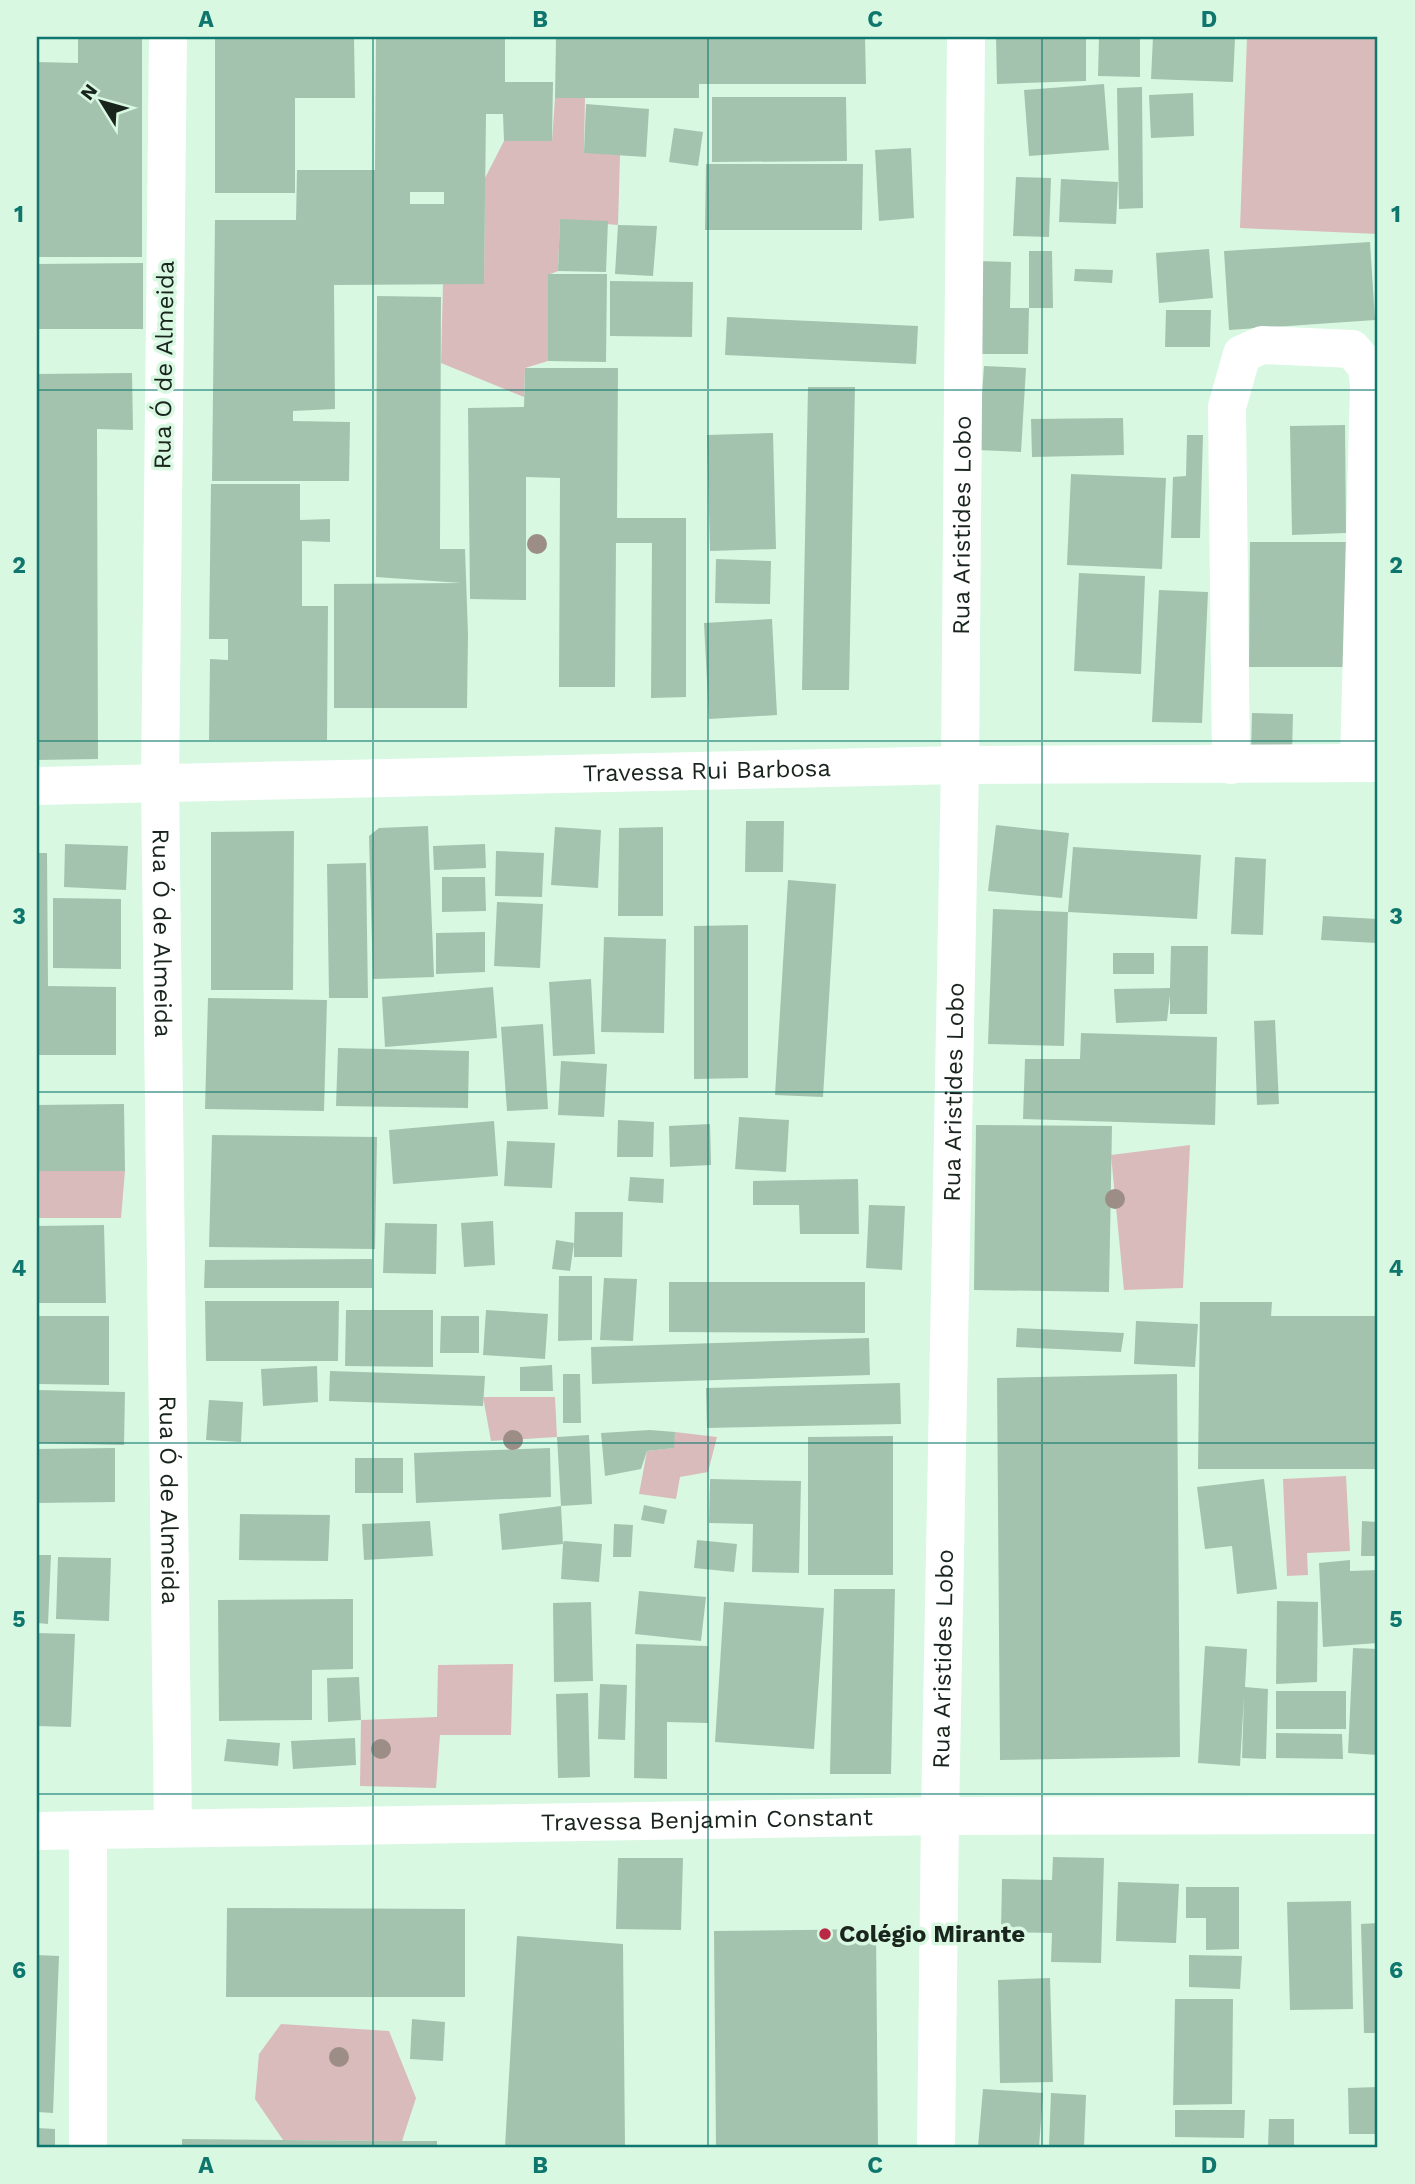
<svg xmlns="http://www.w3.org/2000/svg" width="1415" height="2184" viewBox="0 0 1415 2184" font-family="'Work Sans',sans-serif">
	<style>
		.green { fill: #dabbbc }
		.building { fill: #a4c3ae; fill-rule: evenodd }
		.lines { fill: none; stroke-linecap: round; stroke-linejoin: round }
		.minor { stroke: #fff; stroke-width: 38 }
		.tree { fill: #9c8e87 }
		.grid { fill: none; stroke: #0f766e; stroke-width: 2; stroke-opacity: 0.55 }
		.poi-dot { fill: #b92845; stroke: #d8f8e2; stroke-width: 2.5 }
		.labels { text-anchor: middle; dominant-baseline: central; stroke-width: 7; stroke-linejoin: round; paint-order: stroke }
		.street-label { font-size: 24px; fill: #19241d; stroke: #d8f8e2 }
		.poi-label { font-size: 24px; font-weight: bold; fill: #19241d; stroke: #d8f8e2; text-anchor: start }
		.neatline { fill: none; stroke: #0f766e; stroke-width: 2.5 }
		.grid-label { font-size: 23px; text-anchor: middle; font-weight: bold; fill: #0f766e }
	</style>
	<rect width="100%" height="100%" fill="#d8f8e2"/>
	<path class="green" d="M1247,37H1377L1378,234L1240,228Z
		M585,97L584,152L620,155L618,225L560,220L558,271L548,275V361L525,368L524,397L441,363L443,283L484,284L485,178L504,141H552L555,98Z
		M1190,1145L1183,1288L1124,1290L1111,1155Z
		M37,1171H125L121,1218H37Z
		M483,1397H555L557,1437L491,1441Z
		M675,1432L717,1437L708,1472L680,1477L676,1499L639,1494L647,1451L673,1448Z
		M1346,1476L1350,1551L1307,1553L1308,1575L1287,1576L1283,1479Z
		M513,1664L511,1735H440L436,1788L360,1786L361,1720L437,1717L438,1665Z
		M281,2024L389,2031L416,2098L402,2141L283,2140L255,2099L259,2054Z"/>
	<path class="building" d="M78,37H142V257H37V62L78,63Z
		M215,37H354L355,98H295V193H215Z
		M376,37H505V82H553L552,141H504L503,114H486L484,284L334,285L335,409L293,411V421L350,422L349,481H212L215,220H296L297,170H375ZM410,192H444V204H410Z
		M556,37H865L866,84H699V98H555Z
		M996,37H1086V81L997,84Z
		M1099,37L1140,38V77L1098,76Z
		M1153,37L1235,38L1233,82L1151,79Z
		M1104,84L1109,150L1029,156L1024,90Z
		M1142,87L1143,208L1119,209L1117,88Z
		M1193,93L1194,136L1151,138L1149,95Z
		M712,97H846L847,161L712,162Z
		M586,104L649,109L646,157L584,153Z
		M674,128L703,132L698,166L669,162Z
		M911,148L914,218L879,221L875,150Z
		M706,164H863L862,230H705Z
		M1016,177L1051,178L1049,237L1013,236Z
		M1061,179L1118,182L1116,224L1059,222Z
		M560,219L608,221L606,272L558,271Z
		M618,225L657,226L653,276L615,274Z
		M1370,242L1375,320L1229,330L1224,251Z
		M1209,249L1213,298L1159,303L1156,253Z
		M1029,251H1052L1053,308H1029Z
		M978,261L1011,262L1010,308H1029L1028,354H975Z
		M143,263V329H37V264Z
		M1075,269L1113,270L1112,283L1074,281Z
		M548,274H607L606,362L548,361Z
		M610,281L693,282L692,337L610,336Z
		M377,296L441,297L440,549H465L468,635L467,708H334V584L461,583L376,577Z
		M1166,310H1211L1210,347H1165Z
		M727,317L918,326L916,364L725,355Z
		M984,366L1026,368L1021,452L978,450Z
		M525,368H618L617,518H686V697L651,698L652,543H616L615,687H559L560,478L526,477V600L470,599L468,408L524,407Z
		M132,373L133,430L97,429L98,759L37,760V374Z
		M808,387H855L849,690H802Z
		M1123,418L1124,455L1032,457L1031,419Z
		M1345,425L1346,533L1292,535L1290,426Z
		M773,433L776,549L710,551L707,435Z
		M1187,435H1203L1200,538H1171L1173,477L1186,476Z
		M1071,474L1166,478L1162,569L1067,565Z
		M211,484H300V520L330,519V542L302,541V606H328L327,740H209L210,659L228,660V639H209Z
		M1250,542H1348V667H1249Z
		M716,559L771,561L770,604L715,603Z
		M1079,573L1145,576L1141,674L1074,671Z
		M1159,590L1208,592L1202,723L1152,722Z
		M772,619L777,715L709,719L704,623Z
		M1252,713L1293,714L1292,754L1251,752Z
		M746,821H784L783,872H745Z
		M996,825L1069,833L1062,898L988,891Z
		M428,826L434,977L373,979L369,836L379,828Z
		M555,827L601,830L598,888L551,885Z
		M663,827V916H618L619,828Z
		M294,831L293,990H211V832Z
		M65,844L128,846L126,890L64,887Z
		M485,844L486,868L434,870L433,846Z
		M1073,847L1201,855L1197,919L1068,912Z
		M496,851L544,853L542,897L495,896Z
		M37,853H47L48,986L116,987V1055H37Z
		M1235,857L1266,859L1263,935L1231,934Z
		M366,863L368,998H329L327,864Z
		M442,877H485L486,911L442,912Z
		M788,880L836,884L823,1097L775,1095Z
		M53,898L121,899V969L53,968Z
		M497,902L543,904L540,968L494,966Z
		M993,909L1068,912L1064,1046L988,1044Z
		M1323,916L1378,919L1377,943L1321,940Z
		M748,925V1078L694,1079V926Z
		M485,932V972L436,974V933Z
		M604,937L666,939L664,1033L601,1032Z
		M1171,946H1208L1207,1014H1170V995L1167,1021L1116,1023L1114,989L1170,988Z
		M1113,953H1154V974H1113Z
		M591,979L595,1054L553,1056L549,982Z
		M493,987L497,1038L385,1047L382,997Z
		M208,998L327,1000L324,1111L205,1109Z
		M1275,1020L1279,1104L1257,1105L1254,1021Z
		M543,1024L548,1109L507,1111L501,1027Z
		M1081,1033L1217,1037L1215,1125L1023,1119L1025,1059H1080Z
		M338,1048L469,1051L468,1108L336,1106Z
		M561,1061L607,1064L604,1117L558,1115Z
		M124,1104L125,1171H37V1105Z
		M739,1117L789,1120L786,1172L735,1169Z
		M618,1120L654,1122L653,1157H617Z
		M494,1121L498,1176L393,1184L389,1130Z
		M710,1124L711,1165L670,1167L669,1126Z
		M976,1125L1112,1126L1109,1292L974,1290Z
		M212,1135L377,1137L375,1249L209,1247Z
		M507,1141L555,1143L552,1188L504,1186Z
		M630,1177L664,1179L663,1203L628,1201Z
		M858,1179L859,1234H800L799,1205H753V1181Z
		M869,1205L905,1206L902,1270L866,1268Z
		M575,1212H623L622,1257H574V1243L570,1271L552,1269L556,1240L574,1243Z
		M493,1221L495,1265L464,1267L461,1223Z
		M385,1223L437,1224L436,1274L383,1273Z
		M104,1225L106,1303H37V1226Z
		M372,1259V1288H204L205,1260Z
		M559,1276H592V1340L558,1341Z
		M604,1278L637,1279L633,1341L600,1340Z
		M669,1282H865V1333L669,1332Z
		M205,1301H339L338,1361H206Z
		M1200,1302H1272L1271,1316H1378V1469H1198Z
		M346,1310H433V1367L345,1366Z
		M486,1310L548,1314L545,1359L483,1355Z
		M37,1316H109V1385L37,1384Z
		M441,1316H479V1353H440Z
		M1136,1321L1198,1324L1195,1367L1134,1364Z
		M1017,1328L1124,1333L1121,1352L1016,1347Z
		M869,1338L870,1375L592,1384L591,1347Z
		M552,1365L553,1391H520V1367Z
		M317,1366L318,1402L263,1406L261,1369Z
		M330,1371L485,1376L483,1406L329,1401Z
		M563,1374H580L581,1423H563Z
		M1177,1374L1180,1757L1000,1760L997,1378Z
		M900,1383L901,1424L707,1428L706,1388Z
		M37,1390L125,1392L124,1445L37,1443Z
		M209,1400L243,1402L241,1442L206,1440Z
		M650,1430L675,1432L674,1448L647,1451L641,1469L605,1476L601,1433Z
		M589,1435L592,1504L561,1506L563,1544L564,1541L602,1544L599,1582L561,1579L563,1544L502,1550L499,1514L561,1506L557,1437Z
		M893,1436V1575H808V1437Z
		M115,1448V1502L37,1503V1449Z
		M550,1448L551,1497L416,1503L414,1453Z
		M355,1458H403V1493H355Z
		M710,1479L801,1481L799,1573L752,1572L753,1524L709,1523Z
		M1264,1479L1277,1589L1237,1594L1232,1546L1205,1549L1197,1487Z
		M644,1505L667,1510L664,1524L641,1520Z
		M240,1514L330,1515L328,1561L239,1560Z
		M430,1521L433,1556L364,1560L362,1524Z
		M1362,1521L1378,1522V1556H1361Z
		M614,1524L633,1525L631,1557H613Z
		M697,1540L737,1544L734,1572L694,1568Z
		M37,1555H51L48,1624L37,1623Z
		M58,1557L111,1558L109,1621L56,1619Z
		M1350,1560V1571L1378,1570V1643L1323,1647L1319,1563Z
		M834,1589H895L891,1774H830Z
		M639,1591L706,1597L701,1641L635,1634Z
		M353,1599V1669L312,1670V1720L219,1721L218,1600Z
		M1277,1601L1318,1602L1317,1682L1276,1684Z
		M591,1602L593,1681L554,1682L553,1603Z
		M724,1602L824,1608L814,1749L715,1742Z
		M37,1633L75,1634L71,1727L37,1726Z
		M636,1644L708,1646V1723L667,1722V1779L634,1778Z
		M1205,1646L1247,1649L1245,1687L1268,1689L1266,1759L1242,1758L1244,1696L1240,1766L1198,1763Z
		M1353,1648L1378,1649V1755L1348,1753Z
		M359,1677L361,1720L328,1722L327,1678Z
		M600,1684L627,1685L625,1740L598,1739Z
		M1276,1691H1346V1729H1276Z
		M588,1693L590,1777L558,1778L556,1694Z
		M1276,1733L1342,1734L1343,1759L1276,1758Z
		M355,1738L356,1765L293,1769L291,1741Z
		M227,1739L280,1743L278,1766L224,1761Z
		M1053,1857L1104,1858L1101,1963L1051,1962L1052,1933L1001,1932L1002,1879L1052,1880Z
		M618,1858H683L681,1930L616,1929Z
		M1118,1882L1179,1884L1176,1943L1116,1941Z
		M1186,1887H1239V1949L1206,1950V1918H1186Z
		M1351,1901L1353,2009L1290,2010L1287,1902Z
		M227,1908L465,1909V1997H226Z
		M1378,1923V2033H1364L1361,1924Z
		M876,1929L878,2147H716L714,1931Z
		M517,1936L623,1944L625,2147H505Z
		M37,1955L59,1956L53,2113L37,2112Z
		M1189,1955L1242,1956L1240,1989L1189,1987Z
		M1050,1978L1053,2082L1000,2083L998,1980Z
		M1175,1999H1233L1232,2104L1173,2105Z
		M412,2019L445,2022L443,2061L410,2059Z
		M1378,2087V2134H1349L1348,2088Z
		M983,2089L1043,2093L1039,2147H978Z
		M1051,2093L1086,2095L1084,2147H1049Z
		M1175,2110H1245L1244,2138L1175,2137Z
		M1269,2119H1294V2147H1268Z
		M37,2128L55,2129V2147H37Z
		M182,2139L402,2141H437V2147H182Z"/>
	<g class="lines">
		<g class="minor">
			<path id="s1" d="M168,37L160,785L173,1828"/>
			<path d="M1231,765L1227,407L1242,354L1262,345L1352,349L1367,367L1369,386L1359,763"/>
			<path id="s2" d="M37,786L960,765L1378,763"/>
			<path id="s3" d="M37,1831L940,1816L1378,1815"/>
			<path d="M88,1831V2147"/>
			<path id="s4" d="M936,2147L940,1816L960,765L966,37"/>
		</g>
	</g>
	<g class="tree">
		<circle cx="537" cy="544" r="10"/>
		<circle cx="1115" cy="1199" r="10"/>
		<circle cx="513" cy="1440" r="10"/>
		<circle cx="381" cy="1749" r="10"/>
		<circle cx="339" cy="2057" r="10"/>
	</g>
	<path class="grid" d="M373,37V2147M708,37V2147M1042,37V2147M37,390H1378M37,741H1378M37,1092H1378M37,1443H1378M37,1794H1378"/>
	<circle class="poi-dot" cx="825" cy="1934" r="7"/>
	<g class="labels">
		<g class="street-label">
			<text transform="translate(164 365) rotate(-89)">Rua Ó de Almeida</text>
			<text stroke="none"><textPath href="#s4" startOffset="1622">Rua Aristides Lobo</textPath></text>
			<text stroke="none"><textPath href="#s2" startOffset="670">Travessa Rui Barbosa</textPath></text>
			<text stroke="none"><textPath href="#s1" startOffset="896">Rua Ó de Almeida</textPath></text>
			<text stroke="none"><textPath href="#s4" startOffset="1055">Rua Aristides Lobo</textPath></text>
			<text stroke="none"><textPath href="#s1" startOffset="1463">Rua Ó de Almeida</textPath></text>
			<text stroke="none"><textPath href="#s4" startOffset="488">Rua Aristides Lobo</textPath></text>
			<text stroke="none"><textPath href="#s3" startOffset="670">Travessa Benjamin Constant</textPath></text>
		</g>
		<g class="poi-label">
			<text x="839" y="1934">Colégio Mirante</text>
		</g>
	</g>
	<rect width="1415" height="2184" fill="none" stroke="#d8f8e2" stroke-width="77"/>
	<g transform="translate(102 102) rotate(307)" stroke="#d8f8e2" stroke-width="5" paint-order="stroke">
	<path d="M0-5L12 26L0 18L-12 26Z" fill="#19241d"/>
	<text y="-10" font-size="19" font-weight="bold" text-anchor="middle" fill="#19241d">N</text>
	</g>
	<rect x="38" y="38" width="1338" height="2108" class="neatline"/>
	<g class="grid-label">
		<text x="206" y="27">A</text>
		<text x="540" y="27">B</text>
		<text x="875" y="27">C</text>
		<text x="1209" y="27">D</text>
		<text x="19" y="222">1</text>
		<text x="1396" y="222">1</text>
		<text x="19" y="573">2</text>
		<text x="1396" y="573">2</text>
		<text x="19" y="924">3</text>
		<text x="1396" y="924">3</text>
		<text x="19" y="1276">4</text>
		<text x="1396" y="1276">4</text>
		<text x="19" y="1627">5</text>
		<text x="1396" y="1627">5</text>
		<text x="19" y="1978">6</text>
		<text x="1396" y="1978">6</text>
		<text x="206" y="2173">A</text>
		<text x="540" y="2173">B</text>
		<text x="875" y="2173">C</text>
		<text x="1209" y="2173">D</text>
	</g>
</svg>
